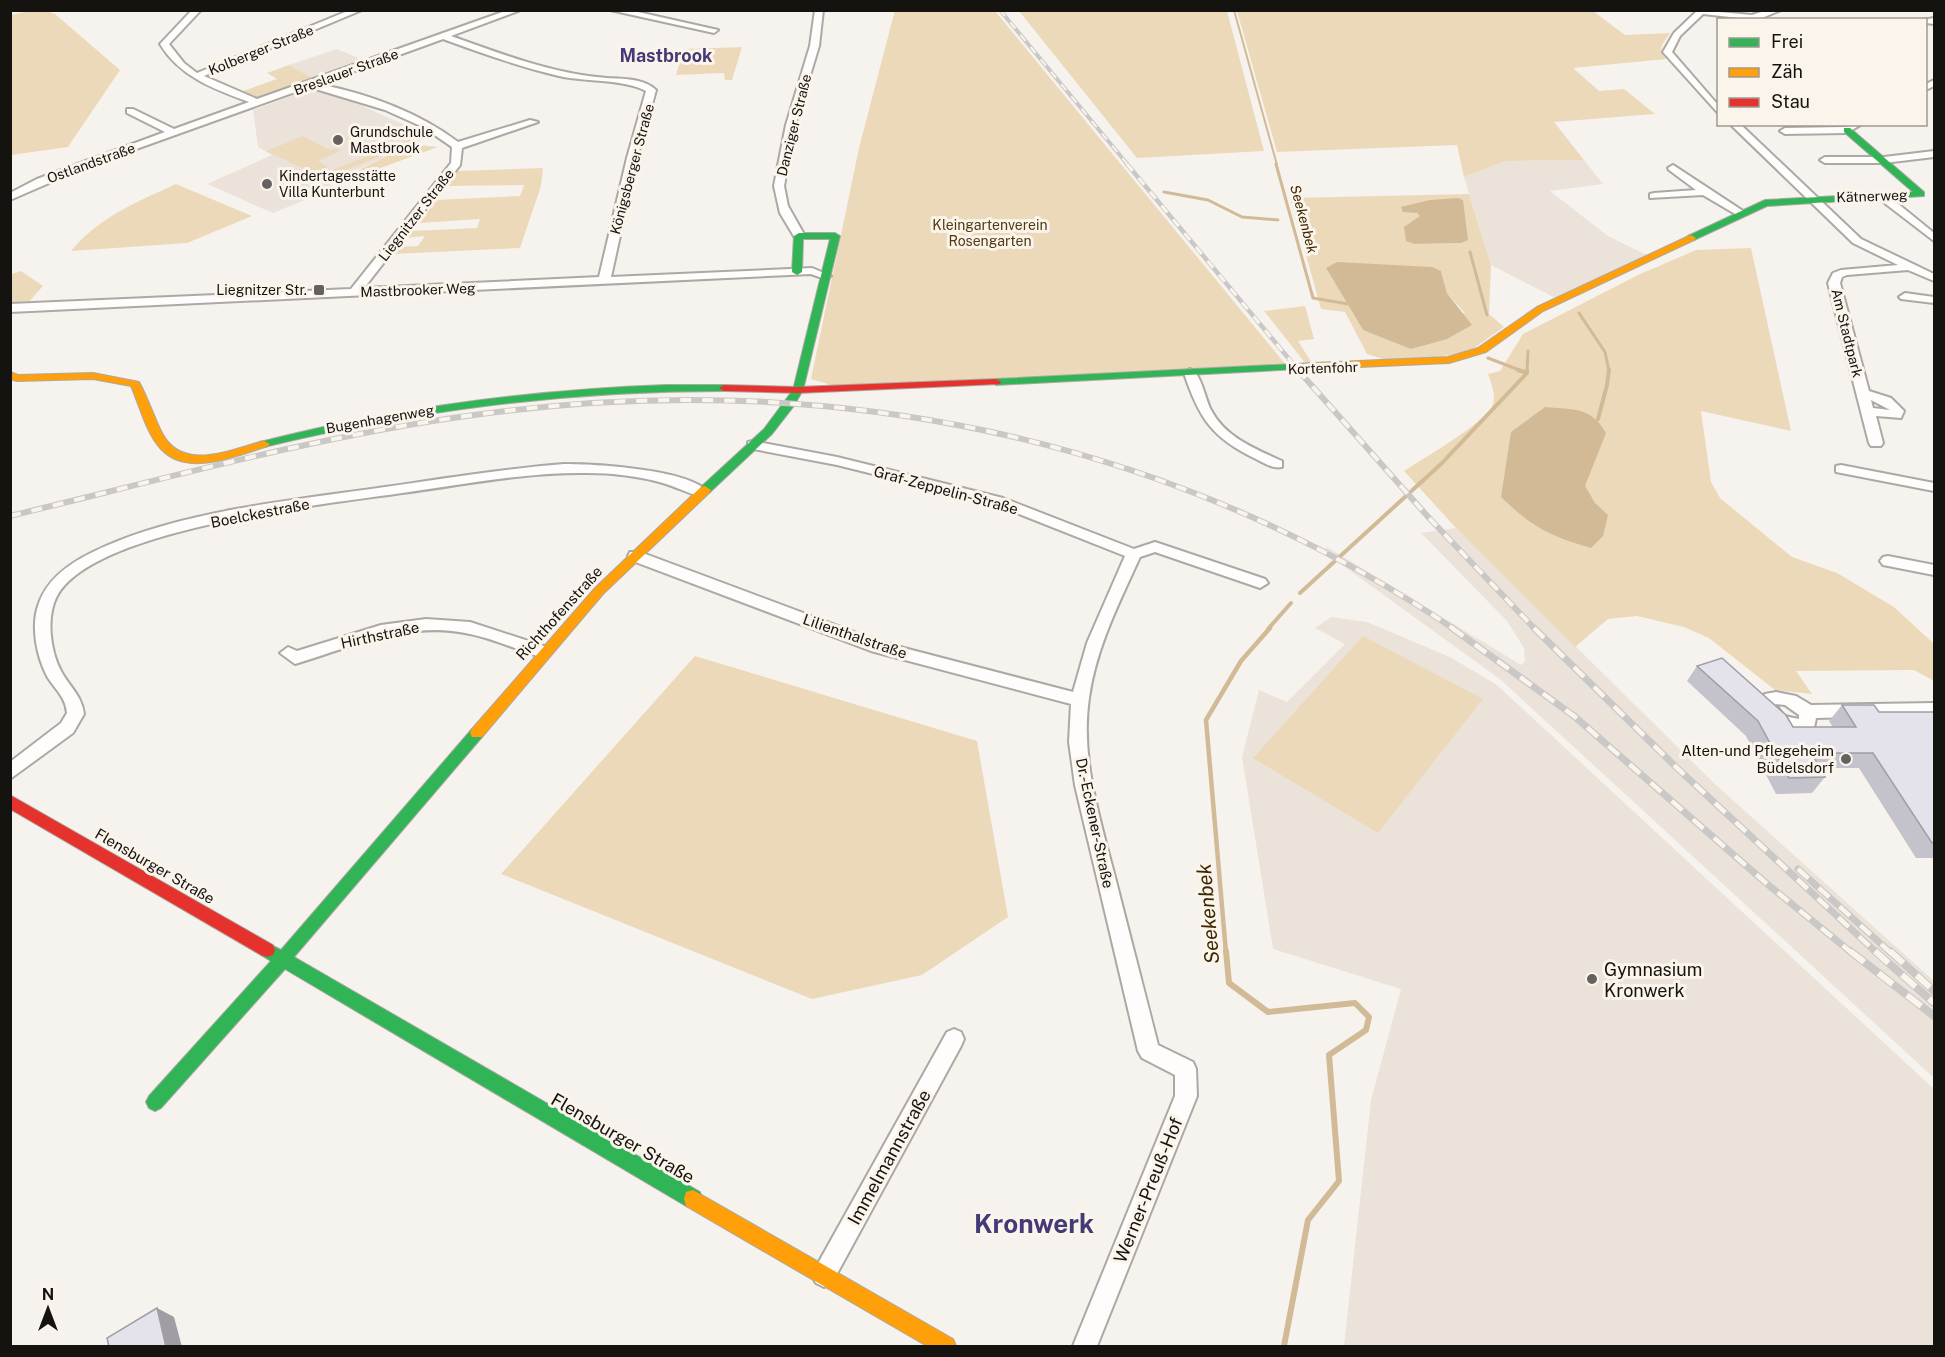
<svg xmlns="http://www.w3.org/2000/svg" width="1945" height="1357" viewBox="0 0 1945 1357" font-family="'Public Sans',sans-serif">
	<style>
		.built { fill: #ebe3da }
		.green { fill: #ecd9ba; fill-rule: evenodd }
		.water { fill: #d2ba96 }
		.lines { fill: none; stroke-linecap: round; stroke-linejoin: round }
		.stream-far4 { stroke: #d2ba96; stroke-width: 2 }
		.stream-far3 { stroke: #d2ba96; stroke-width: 3 }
		.stream-far2 { stroke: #d2ba96; stroke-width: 4 }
		.stream-far1 { stroke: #d2ba96; stroke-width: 4.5 }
		.stream { stroke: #d2ba96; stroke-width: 6 }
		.street-casing { stroke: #aca9a5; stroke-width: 4 }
		.fast-casing { stroke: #aca9a5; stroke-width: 2 }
		.slow-casing { stroke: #aca9a5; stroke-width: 2 }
		.jam-casing { stroke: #aca9a5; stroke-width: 2 }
		.street { fill: #fefdfc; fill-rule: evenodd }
		.fast { fill: #30b455; fill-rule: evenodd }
		.slow { fill: #ff9f0a; fill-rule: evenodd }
		.jam { fill: #e5322d; fill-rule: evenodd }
		.rail-far4-casing { stroke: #c9c8c7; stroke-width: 4 }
		.rail-far3-casing { stroke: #c9c8c7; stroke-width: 4.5 }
		.rail-far2-casing { stroke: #c9c8c7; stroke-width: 6 }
		.rail-far1-casing { stroke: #c9c8c7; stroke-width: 7 }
		.rail-casing { stroke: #c9c8c7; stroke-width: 8 }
		.rail-far4 { stroke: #faf4eb; stroke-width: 2; stroke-dasharray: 8; stroke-linecap: butt }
		.rail-far3 { stroke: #faf4eb; stroke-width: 3; stroke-dasharray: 9; stroke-linecap: butt }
		.rail-far2 { stroke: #faf4eb; stroke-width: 4; stroke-dasharray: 11; stroke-linecap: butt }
		.rail-far1 { stroke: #faf4eb; stroke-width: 4.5; stroke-dasharray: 14; stroke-linecap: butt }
		.rail { stroke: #faf4eb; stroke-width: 6; stroke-dasharray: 18; stroke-linecap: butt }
		.wall { fill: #c4c2ca }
		.shaded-wall { fill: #a09ea4 }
		.building { fill: #e4e2eb; stroke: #a09ea4; stroke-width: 1.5 }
		.poi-dot { fill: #64615e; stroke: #faf4eb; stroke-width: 2 }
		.labels { text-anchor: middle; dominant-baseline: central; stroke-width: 6; stroke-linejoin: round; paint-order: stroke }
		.far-street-label { font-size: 14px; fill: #151310; stroke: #faf4eb }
		.far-poi-label { font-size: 14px; fill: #151310; stroke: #faf4eb; text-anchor: start }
		.far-water-label { font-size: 14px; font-style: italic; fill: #3d2700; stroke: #faf4eb }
		.far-park-label { font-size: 14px; fill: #513a11; stroke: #faf4eb }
		.street-label { font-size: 15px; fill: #151310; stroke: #faf4eb }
		.poi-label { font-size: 15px; fill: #151310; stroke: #faf4eb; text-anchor: end }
		.far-district-label { font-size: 18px; font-weight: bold; fill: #443a77; stroke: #faf4eb }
		.near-poi-label { font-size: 18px; fill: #151310; stroke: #faf4eb; text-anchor: start }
		.near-street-label { font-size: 18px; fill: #151310; stroke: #faf4eb }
		.near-water-label { font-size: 20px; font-style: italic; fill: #3d2700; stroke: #faf4eb }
		.near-district-label { font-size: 26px; font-weight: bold; fill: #443a77; stroke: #faf4eb }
	</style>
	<rect width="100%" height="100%" fill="#f6f3ee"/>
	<path class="built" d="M337,49L366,61L316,80L289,65Z
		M310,89L333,93L430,136L328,183L335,188L273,213L207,184L272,155L258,147L253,110Z
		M1584,160L1603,184L1550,191L1608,236L1655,259L1563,302L1491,265L1464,177L1506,161Z
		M1456,528L1716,785L1934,981V1078L1501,680L1323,551L1327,547L1521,665L1525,661L1524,648L1507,621L1421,533Z
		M1331,617L1367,622L1450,657L1497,685L1934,1089V1346H1344L1371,1100L1401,989L1273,949L1242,757L1259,690L1287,702L1345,644L1315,628Z"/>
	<path class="green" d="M895,10L995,11L1286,365L838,387L811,379L859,148Z
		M29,11H47L55,14L120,70L68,147L11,155V15Z
		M1019,11H1227L1264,151L1137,158Z
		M1237,11H1593L1625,35L1670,33L1662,45L1661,52L1666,59L1573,68L1599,91L1624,89L1655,114L1554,122L1584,160L1506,161L1464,177L1457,145L1277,152Z
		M742,47L732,80H725L724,73L676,75L684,49Z
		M289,65L316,80L258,99L243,91L277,79L267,73Z
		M421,135L424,136L393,148L395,150L325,179L321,178L330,174L327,172Z
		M303,136L330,150L335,148L342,150L318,161L328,167L313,173L266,151Z
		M410,144L438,147L356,177L357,171Z
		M543,168L541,186L520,248L393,254L398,247L418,246L425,236L405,238L411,231L477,228L480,219L420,223L436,200L520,196L524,185L447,186L458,171Z
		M176,184L252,216L187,243L71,251C98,218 138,201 176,184Z
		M1469,194L1491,265L1489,314L1504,327L1467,353L1392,362L1367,354L1345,312L1321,309L1290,198ZM1463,200L1461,243L1414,244L1407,241L1421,216L1417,213L1403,211ZM1326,268L1441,271L1447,293L1465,313L1363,330Z
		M1751,248L1791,431L1701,411L1711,482L1720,498L1792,557L1837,573L1894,607L1934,644V681L1914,670L1796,671L1812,694L1775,690L1709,638L1684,627L1637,616L1608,619L1575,647L1456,528L1404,471C1421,460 1485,423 1492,406C1497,397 1491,383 1488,374L1500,371L1523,334L1638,275L1696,250Z
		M21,271L43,286L26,305L11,306V274Z
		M1305,306L1314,339L1298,341L1312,363L1306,364L1264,311Z
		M1363,636L1483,699L1378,833L1253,758Z
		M695,656L977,741L1008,917L922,975L812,999L501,874Z"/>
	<path class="water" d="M1458,198L1463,200L1468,240L1461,243L1414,244L1406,241L1404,227L1420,216L1417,213L1403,212L1401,207L1430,200Z
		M1337,262L1432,267L1441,271L1447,293L1472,325L1447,339L1411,349L1363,330L1326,268Z
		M1545,407C1573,410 1591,406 1606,433L1585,486L1595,503L1608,515L1603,536L1591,548C1549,536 1532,527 1501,497L1511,432Z"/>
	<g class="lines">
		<path class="stream-far4" d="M1234,10L1277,165"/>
		<path class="stream-far3" d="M1276,164L1313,298L1348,304
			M1164,192L1208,200L1242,217L1278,220
			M1470,252L1487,315
			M1579,313L1605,352L1609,371
			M1488,358L1522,371
			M1527,371L1528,351"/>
		<path class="stream-far2" d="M1527,373V370
			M1598,419L1607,385L1609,370
			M1300,593L1441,464L1527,373L1518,370
			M1268,629L1291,603"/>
		<path class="stream-far1" d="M1226,953L1206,720L1241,661L1270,628"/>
		<path class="stream" d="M1226,951L1229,983L1268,1012L1355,1003L1369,1017L1366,1030L1329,1055L1339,1181L1308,1220L1284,1346"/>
		<defs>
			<path id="street" d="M192,10H201L169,44L184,63L197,73L350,10H362L204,76L257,99L508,10H521L451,36C502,54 553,74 607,78C623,79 643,78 656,90L637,158L611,277L812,268L831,276L825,279L811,274L10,312V304L351,289L451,163L452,147L423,127L385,110L309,87L86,167L10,200V193L37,179L165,132L127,113V109H133L174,129L249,102C214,89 180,77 160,44ZM443,39C481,53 520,67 559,76C585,82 625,79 646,91L627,158L599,277L364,288L460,165L462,148L538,122L530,120L458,142C418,112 368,94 319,84Z
				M610,10H629L718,30L714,33Z
				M815,10H823L819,46L795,125L784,186L788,206L805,236L799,239L795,238L780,213L774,186L786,125L810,46Z
				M1698,10L1752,15L1767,10H1781L1757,20L1703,14L1680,36L1672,52L1718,105V113L1663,52L1674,33Z
				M1934,18V24L1926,23V20H1923Z
				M1934,80V86L1926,90V84Z
				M1730,124H1740L1861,239L1934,274V281L1908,270L1847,275L1842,277L1840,283L1869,391L1891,398L1904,411L1901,418L1876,416L1883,443L1881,446H1871L1869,443L1828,283L1833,273L1841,270L1898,265L1853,243ZM1871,400L1890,410L1873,408Z
				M1850,124H1862L1847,133L1785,134L1780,131L1785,128L1845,127Z
				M1934,151V157L1884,163H1825L1820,160L1825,157H1884Z
				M1673,165L1746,213L1737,215L1703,195L1650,198V194L1654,193L1696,190L1669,170L1668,168Z
				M1878,194H1886L1934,233V241L1878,198Z
				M1905,293L1934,297V303L1901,299L1899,297Z
				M1190,369C1201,372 1205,399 1211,410C1225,437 1255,449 1282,461V467C1273,469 1264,463 1256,459C1212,438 1199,418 1184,373Z
				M753,441L837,457L1003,498L1134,549L1155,542L1265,579L1268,583L1260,588L1155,552L1140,557C1119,603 1096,648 1089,698C1080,758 1100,819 1115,877C1129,933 1144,989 1158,1045L1193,1062L1196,1069L1197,1096L1097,1346H1073L1175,1096V1075L1142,1058L1138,1051L1075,785L1069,742L1071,704L871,651L630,560L628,556L630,552H640L881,642L1073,692L1087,643L1125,556L994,504L837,465L748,448V442Z
				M564,464C594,464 689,469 708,492L701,497C688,493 676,487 663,483C638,476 612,473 587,473C525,472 463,485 402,493C328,504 94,528 57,596C46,617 50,650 61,671C69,686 82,696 84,714L73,733L10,779V762L61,723L67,713C66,698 56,690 48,678C37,658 30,626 39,603C48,578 70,563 93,552C172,513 284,501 371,489C435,480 499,469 564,464Z
				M1841,465L1934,483V491L1836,472V466Z
				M1888,556L1934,565V575L1883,565L1880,561L1883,557Z
				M426,619L470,622L550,648L552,652L544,658C519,651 495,639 470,634C409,620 352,647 295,664L280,653L288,647L297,651L381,625Z
				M1776,692L1796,696L1811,705L1934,703V715L1816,718L1814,728C1788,737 1770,729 1757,705L1765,694ZM1775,704L1785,705L1799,715V719L1784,716Z
				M954,1029L961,1032L964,1039L961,1046L832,1283L824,1287L816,1283L812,1275L816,1267L947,1032Z"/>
			<path id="fast" d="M1844,128H1850L1924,192V196L1767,206L1694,240H1688V236L1765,200L1913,192L1844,132Z
				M799,233H835L840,236L803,390L793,407L772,434L709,493H701L699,490L701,487L764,429L793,390L830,239H803L802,272L797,275L792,272L794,236Z
				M1314,363L1319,366L1318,368L996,385L991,382L996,379Z
				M666,385H724L729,388L724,391C565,391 419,410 264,447L258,444L260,442C393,408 528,390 666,385Z
				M477,728L482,729L484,733L482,737L294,957L700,1192L702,1199L700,1206L693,1208L686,1206L285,969L161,1108L155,1111L149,1108L146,1102L149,1096L271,961L261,955L259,950L261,945L267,943L281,950L472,729Z"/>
			<path id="slow" d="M1691,235L1696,238L1694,240L1543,311L1486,352L1449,363L1314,369L1309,366L1314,363L1448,357L1478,348L1537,307Z
				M10,372L18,375L93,373L139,382C148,398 154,417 162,433C183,473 231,449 264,441L270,444L268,446C238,455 188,478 161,449C146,433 140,406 131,386L93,379L17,381L10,379Z
				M705,486L711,490L709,493L603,594L482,737H472L470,733L472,729L595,588L701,487Z
				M693,1190L953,1339L956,1346H927L686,1206L684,1199L686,1192Z"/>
			<path id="jam" d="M996,379L1001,382L1000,384L798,393L724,391L719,388L724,385L798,387Z
				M10,795L273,945L275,950L273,955L267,957L261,955L10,809Z"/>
		</defs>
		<use href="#street" class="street-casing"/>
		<use href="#fast" class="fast-casing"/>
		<use href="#slow" class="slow-casing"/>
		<use href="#jam" class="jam-casing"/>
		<use href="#street" class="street"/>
		<use href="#fast" class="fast"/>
		<use href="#slow" class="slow"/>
		<use href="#jam" class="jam"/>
		<defs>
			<path id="rail-far4" d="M1000,10L1128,165"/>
			<path id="rail-far3" d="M1127,164L1299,371"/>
			<path id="rail-far2" d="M1298,370L1430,519L1535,629
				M10,516C164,479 317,436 474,415C821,367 1162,433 1454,629"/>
			<path id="rail-far1" d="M1452,628L1574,716L1766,883L1852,953
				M1534,628L1676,767L1877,953
				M1798,869L1891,953"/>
			<path id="rail" d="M1850,951L1934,1016
				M1875,951L1934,1003
				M1890,951L1934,991"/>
		</defs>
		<use href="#rail-far4" class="rail-far4-casing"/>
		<use href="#rail-far3" class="rail-far3-casing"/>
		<use href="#rail-far2" class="rail-far2-casing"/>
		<use href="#rail-far1" class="rail-far1-casing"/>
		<use href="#rail" class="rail-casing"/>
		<use href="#rail-far4" class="rail-far4"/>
		<use href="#rail-far3" class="rail-far3"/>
		<use href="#rail-far2" class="rail-far2"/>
		<use href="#rail-far1" class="rail-far1"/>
		<use href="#rail" class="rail"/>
	</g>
	<path class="wall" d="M1697,666L1793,727H1833L1829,721L1842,705L1879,712L1935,713V858H1916L1859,768H1820L1825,777L1812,793L1776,794L1746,736L1687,681Z"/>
	<path class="shaded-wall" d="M157,1308L174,1317L182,1347H166Z"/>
	<path class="building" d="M1722,658L1786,715L1793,727H1856L1842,705H1874L1879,712H1933L1935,713V843H1932L1873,753H1811L1825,777L1789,778L1758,721L1697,666Z
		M157,1308L166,1347H109L107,1338Z"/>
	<g class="poi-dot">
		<circle cx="338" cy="140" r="6"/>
		<circle cx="267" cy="184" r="6"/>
		<rect x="313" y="284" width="12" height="12" rx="3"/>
		<circle cx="1846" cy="759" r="6"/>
		<circle cx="1592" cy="979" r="6"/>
	</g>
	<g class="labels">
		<g class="far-street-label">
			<text transform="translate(261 50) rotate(-22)">Kolberger Straße</text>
			<text transform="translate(346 72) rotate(-20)">Breslauer Straße</text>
			<text transform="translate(794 125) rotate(-76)">Danziger Straße</text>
			<text transform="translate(91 163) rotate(-20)">Ostlandstraße</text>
			<text transform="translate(632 169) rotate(-75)">Königsberger Straße</text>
			<text transform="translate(1872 196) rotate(-2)">Kätnerweg</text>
			<text transform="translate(416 215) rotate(-52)">Liegnitzer Straße</text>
			<text transform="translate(418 290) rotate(-2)">Mastbrooker Weg</text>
			<text transform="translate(1847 333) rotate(76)">Am Stadtpark</text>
			<text transform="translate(1323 368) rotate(-2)">Kortenfohr</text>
			<text transform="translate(380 419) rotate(-10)">Bugenhagenweg</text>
		</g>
		<g class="far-poi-label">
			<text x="350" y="132">Grundschule<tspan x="350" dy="16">Mastbrook</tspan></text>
			<text x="279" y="176">Kindertagesstätte<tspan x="279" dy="16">Villa Kunterbunt</tspan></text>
			<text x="307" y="290" text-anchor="end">Liegnitzer Str.</text>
		</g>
		<g class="far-water-label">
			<text transform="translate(1304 219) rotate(75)">Seekenbek</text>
		</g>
		<g class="far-park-label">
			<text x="990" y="225">Kleingartenverein<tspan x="990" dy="16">Rosengarten</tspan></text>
		</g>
		<g class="street-label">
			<text transform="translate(946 490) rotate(15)">Graf-Zeppelin-Straße</text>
			<text transform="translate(260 513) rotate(-11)">Boelckestraße</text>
			<text transform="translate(559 613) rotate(-48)">Richthofenstraße</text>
			<text transform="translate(380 635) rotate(-12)">Hirthstraße</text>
			<text transform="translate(855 636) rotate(19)">Lilienthalstraße</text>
			<text transform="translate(1095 823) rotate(78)">Dr.-Eckener-Straße</text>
			<text transform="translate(155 866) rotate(30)">Flensburger Straße</text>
		</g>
		<g class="poi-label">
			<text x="1834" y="750">Alten-und Pflegeheim<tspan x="1834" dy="17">Büdelsdorf</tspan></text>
		</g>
		<g class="far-district-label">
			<text x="666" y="55">Mastbrook</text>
		</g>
		<g class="near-poi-label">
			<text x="1604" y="969">Gymnasium<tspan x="1604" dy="21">Kronwerk</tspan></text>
		</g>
		<g class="near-street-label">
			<text transform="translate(623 1138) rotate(30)">Flensburger Straße</text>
			<text transform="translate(889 1157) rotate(-61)">Immelmannstraße</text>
			<text transform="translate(1148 1190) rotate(-68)">Werner-Preuß-Hof</text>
		</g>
		<g class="near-water-label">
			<text transform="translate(1208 914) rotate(-95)">Seekenbek</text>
		</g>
		<g class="near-district-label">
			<text x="1034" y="1223">Kronwerk</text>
		</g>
	</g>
	<rect width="1945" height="1357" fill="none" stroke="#151310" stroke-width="24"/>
	<rect x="1717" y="18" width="210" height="108" fill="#faf4eb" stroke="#9e9a93" stroke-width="1.5"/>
	<rect x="1729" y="38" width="30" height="9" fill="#30b455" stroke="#9e9a93" stroke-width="1.5"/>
	<text x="1771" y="48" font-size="18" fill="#151310">Frei</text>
	<rect x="1729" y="68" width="30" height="9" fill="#ff9f0a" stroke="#9e9a93" stroke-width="1.5"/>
	<text x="1771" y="78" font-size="18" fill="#151310">Zäh</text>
	<rect x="1729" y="98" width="30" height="9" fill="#e5322d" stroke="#9e9a93" stroke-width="1.5"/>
	<text x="1771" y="108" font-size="18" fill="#151310">Stau</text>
	<g transform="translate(48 1309)" stroke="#faf4eb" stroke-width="4.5" paint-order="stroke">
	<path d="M0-4.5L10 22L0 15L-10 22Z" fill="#151310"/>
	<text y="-9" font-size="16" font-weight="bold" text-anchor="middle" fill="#151310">N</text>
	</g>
</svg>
